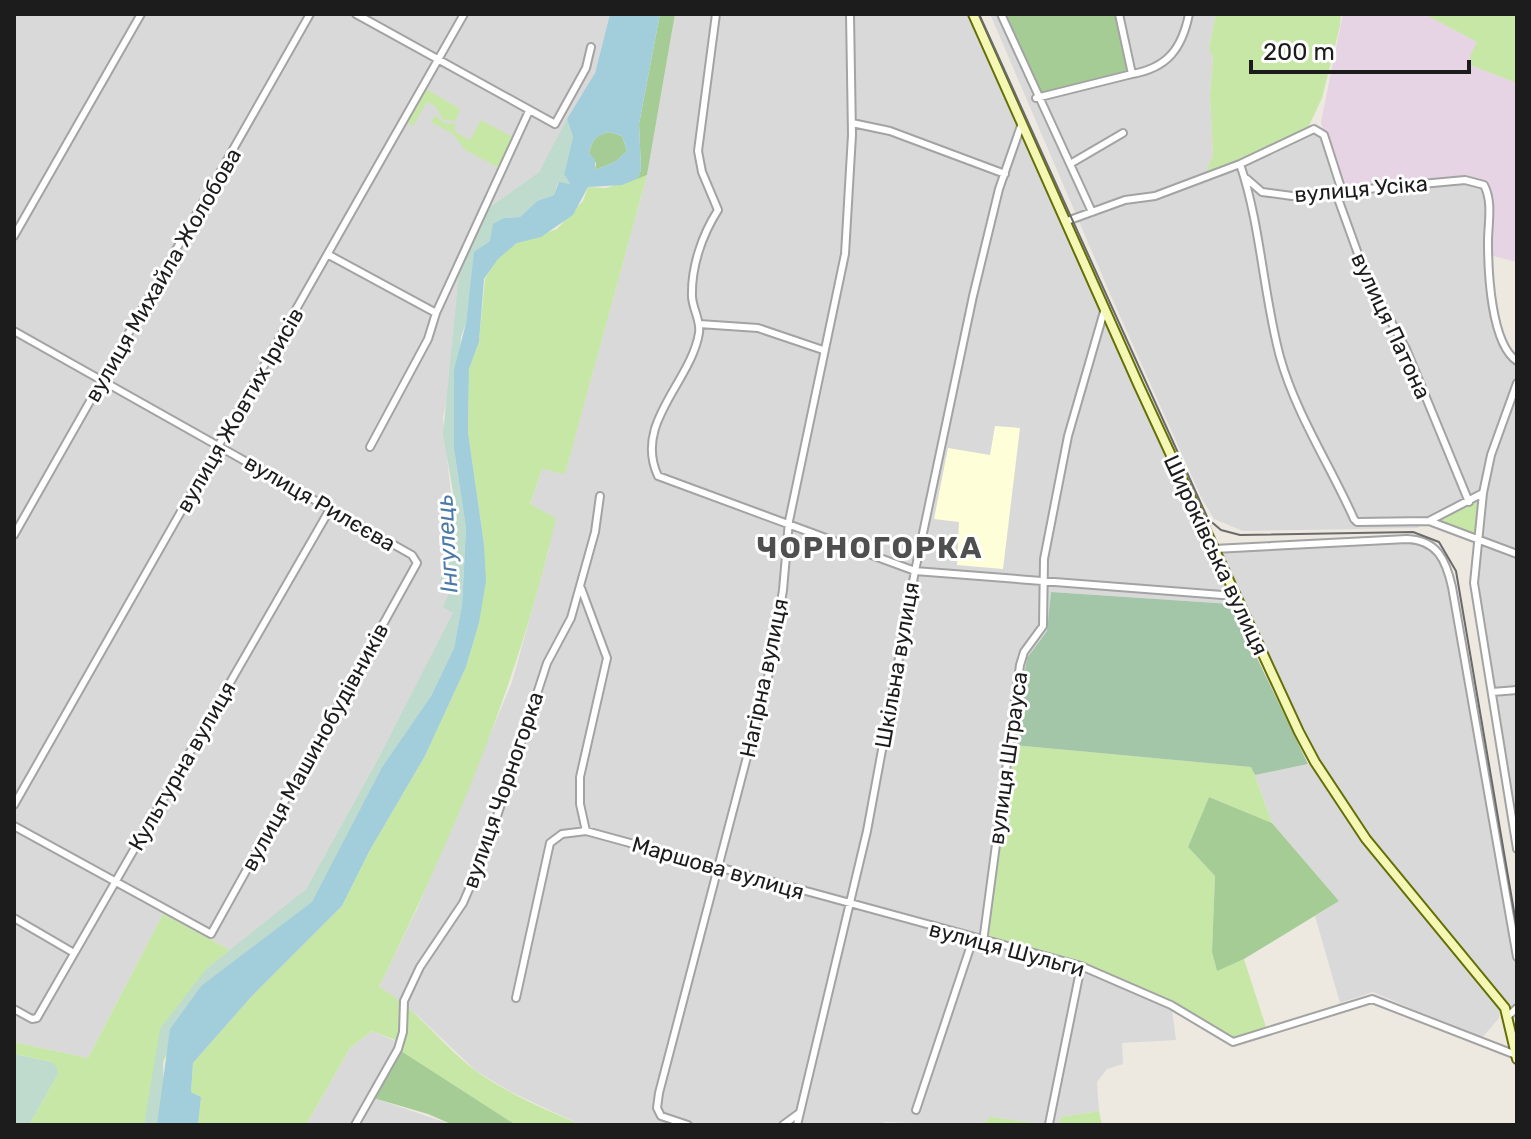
<svg xmlns="http://www.w3.org/2000/svg" width="1531" height="1139" viewBox="0 0 1531 1139" font-family="Rubik,sans-serif">
	<style>
		.residential { fill: #dad9d9 }
		.industrial { fill: #e6d3e3 }
		.education { fill: #fefed9 }
		.grass { fill: #c7e7a7 }
		.forest { fill: #a6cc96 }
		.wetland { fill: #bedbce }
		.cemetery { fill: #a3c6a8 }
		.water { fill: #a2cedb; fill-rule: evenodd }
		.lines { fill: none; stroke-linecap: round; stroke-linejoin: round }
		.street-casing { stroke: #a3a3a3; stroke-width: 10 }
		.secondary-casing { stroke: #646f06; stroke-width: 12 }
		.street { stroke: #fff; stroke-width: 6 }
		.secondary { stroke: #f5f8b5; stroke-width: 8 }
		.tram { stroke: #6a6a6a; stroke-width: 2 }
		.labels { text-anchor: middle; dominant-baseline: central; stroke-width: 6; stroke-linejoin: round; paint-order: stroke }
		.street-label { font-size: 22px; fill: #1c1c1c; stroke: #fff }
		.water-label { font-size: 24px; font-style: italic; fill: #4b7aa9; stroke: #fff }
		.district-label { font-size: 30px; font-weight: bold; letter-spacing: 2px; fill: #4f4f4f; stroke: #fff }
	</style>
	<rect width="100%" height="100%" fill="#ede9e1"/>
	<path class="residential" d="M14,14H610L595,73L539,172L487,209L443,418L454,524L440,579L452,585L454,613L378,759L306,889L230,950L163,914L88,1058L14,1042Z
		M675,14H973L1214,549L1394,539L1432,545L1448,568L1517,957V1008L1508,1016L1501,1004L1499,1018L1481,1039L1373,992L1340,1003L1315,916L1339,901L1272,823L1255,775L1314,763L1235,597L1231,604L1051,592L1047,631L1027,658L987,939L1083,965L1171,1002L1176,1040L1122,1043L1123,1064L1107,1069L1097,1082L1099,1111L1061,1117L1060,1122L1049,1125L991,1117L980,1125L884,1122L883,1125H581L511,1092L476,1071L418,1016L379,987L417,909L512,682L549,549L530,504L542,469L565,473L647,175Z
		M990,14H1216L1209,46L1213,58L1210,95L1213,155L1205,176L1314,129L1490,189V275L1501,342L1517,361V849L1474,583L1483,494L1417,528L1243,531L1214,519L1202,499L1111,296Z
		M372,1031L400,1043L371,1097L453,1125H306L350,1048Z"/>
	<path class="industrial" d="M1343,14H1424L1477,42L1472,66L1517,83V262L1489,255L1490,189L1476,181L1340,191L1321,122Z"/>
	<path class="education" d="M995,426L1020,428L1003,569L957,565L959,522L934,519L948,448L990,455Z"/>
	<path class="grass" d="M1216,14H1341L1340,26L1322,98L1306,132L1204,177L1213,155L1210,95L1213,58L1209,47Z
		M1424,14H1517V83L1472,66L1470,56L1477,42Z
		M426,89L460,109L456,121L443,120L436,107L427,102L413,126L407,123Z
		M435,115L444,123L455,124V132L470,140L481,120L518,140L503,170L465,150L453,134L431,122Z
		M647,175L565,474L542,469L530,504L556,518C519,682 453,836 379,987C417,1008 441,1045 476,1071C508,1094 545,1109 581,1125H516L398,1049L400,1042L372,1031L350,1048L306,1125H198L201,1097L191,1092L193,1063L251,997L342,906L370,850L425,756L466,667L479,623L484,544L468,432L469,369L479,342L485,279L498,258L517,243L557,229L583,201L588,187L606,188Z
		M1483,493L1478,542L1429,521Z
		M1013,745L1252,767L1272,823L1209,797L1188,847L1215,876L1212,952L1217,970L1244,959L1266,1027L1233,1038C1154,992 1075,960 987,939Z
		M163,914L230,950L206,969L152,1087L144,1125H29L58,1074L51,1062L14,1054V1042L88,1058Z
		M1099,1111L1102,1125H980L991,1117L1049,1125L1060,1122L1061,1117Z"/>
	<path class="forest" d="M660,14H675L647,175L637,179L641,170L639,124Z
		M1004,14H1116L1128,73L1038,95Z
		M609,132L622,136L627,151L615,162L595,170L596,163L589,153C592,140 596,135 609,132Z
		M1209,797L1272,823L1339,901L1244,959L1217,971L1212,952L1215,876L1188,847Z
		M398,1049L516,1125H453L428,1114L370,1097Z"/>
	<path class="wetland" d="M567,119L573,137L564,174L570,184L558,183L554,195L537,201L520,217L504,218L490,241L474,253L466,323L461,337L454,449L466,528L462,605L454,648L431,696L382,767L313,902L202,985L163,1060L164,1091L157,1125H144L160,1029L206,969L306,889L378,759L453,613L443,607L452,585L440,580L454,524V498L443,434L459,274L487,209L539,172Z
		M14,1054L51,1062L57,1067L58,1074L29,1125H14Z"/>
	<path class="cemetery" d="M1051,592L1231,604L1308,764L1255,775L1251,767L1013,745L1027,658L1047,631Z"/>
	<path class="water" d="M610,14H660L639,124L641,170L637,179L622,185L588,187L573,215L541,237L517,243L498,259L484,279L479,342L469,369L468,432L484,544L486,581L479,623L466,667L425,756L370,850L342,906L251,997L193,1063L191,1092L201,1097L198,1125H157L170,1029L202,985L312,902L382,767L431,696L454,648L462,605L466,528L454,449V370L466,323L474,252L490,241L493,224L504,218L520,217L537,201L554,195L559,182L570,184L564,174L573,137L567,119L595,73ZM609,132L622,136L627,151L615,162L595,170V160L589,153C592,140 596,136 609,132Z"/>
	<g class="lines">
		<defs>
			<path id="street" d="M356,14L555,124L586,68L591,47
				M716,14L698,151L702,172L718,210C702,235 691,267 692,297C693,310 701,321 699,333C691,382 633,423 658,476L915,571L1235,596
				M1001,14L1092,212
				M1132,74C1167,68 1182,49 1189,14
				M1036,98L1132,74L1119,14
				M852,123L890,131L1005,174
				M1070,164L1123,133
				M1240,164C1261,226 1263,294 1280,357C1296,414 1330,465 1354,519L1357,522L1429,521L1483,493
				M1247,179L1262,192L1292,196L1465,180L1484,185C1493,202 1488,223 1488,242C1488,272 1491,344 1517,361
				M1336,193L1366,276L1406,349L1469,502
				M1067,221L1125,200L1155,196L1240,164L1314,129L1324,135L1342,191
				M14,236L141,14
				M329,255L436,313
				M699,324L758,328L823,350
				M14,331L412,555L417,563L211,934L14,826
				M1517,383L1491,455L1483,493L1474,583L1517,849
				M370,447L428,339L436,313L529,111
				M1429,521L1517,554
				M14,535L310,14
				M1214,549L1407,539C1437,540 1446,560 1452,587L1517,957
				M581,588L607,658L580,777V804L586,831
				M1492,692L1517,690
				M14,805L464,14
				M14,918L74,953
				M983,942L1020,665L1024,652L1043,626L1044,559L1068,436L1105,308
				M516,998L550,843L562,834L586,831L1081,966L1171,1005L1233,1042L1372,999L1516,1055
				M14,1009L32,1019L37,1018L330,509
				M1508,1016L1517,1008
				M916,1110L973,939
				M1049,1124L1081,966
				M355,1125L398,1049L403,1032L404,1001L420,967L463,903L486,850L547,663L571,618L595,532L600,496
				M688,1125L661,1116L657,1108L659,1093L770,669L783,590L789,521L845,254L852,135L850,14
				M783,1125L798,1114
				M797,1125L867,831L915,571L973,296L999,189L1022,123"/>
			<path id="secondary" d="M973,14L1139,386L1299,732L1315,762L1366,839L1505,1008L1517,1059"/>
		</defs>
		<use href="#street" class="street-casing"/>
		<use href="#secondary" class="secondary-casing"/>
		<use href="#street" class="street"/>
		<use href="#secondary" class="secondary"/>
		<path class="tram" d="M979,14L1208,519L1221,530L1240,535L1413,532L1439,542L1456,571L1517,929"/>
	</g>
	<g class="labels">
		<g class="street-label">
			<text transform="translate(1361 189) rotate(-5)">вулиця Усіка</text>
			<text transform="translate(163 275) rotate(-60)">вулиця Михайла Жолобова</text>
			<text transform="translate(1391 326) rotate(65)">вулиця Патона</text>
			<text transform="translate(240 410) rotate(-60)">вулиця Жовтих Ірисів</text>
			<text transform="translate(320 503) rotate(30)">вулиця Рилєєва</text>
			<text transform="translate(1216 555) rotate(65)">Широківська вулиця</text>
			<text transform="translate(897 665) rotate(-80)">Шкільна вулиця</text>
			<text transform="translate(764 678) rotate(-78)">Нагірна вулиця</text>
			<text transform="translate(315 747) rotate(-61)">вулиця Машинобудівників</text>
			<text transform="translate(1008 758) rotate(-82)">вулиця Штрауса</text>
			<text transform="translate(182 766) rotate(-60)">Культурна вулиця</text>
			<text transform="translate(503 790) rotate(-71)">вулиця Чорногорка</text>
			<text transform="translate(718 868) rotate(16)">Маршова вулиця</text>
			<text transform="translate(1007 949) rotate(15)">вулиця Шульги</text>
		</g>
		<g class="water-label">
			<text transform="translate(447 544) rotate(-93)">Інгулець</text>
		</g>
		<g class="district-label">
			<text x="870" y="548">ЧОРНОГОРКА</text>
		</g>
	</g>
	<rect width="1531" height="1139" fill="none" stroke="#1c1c1c" stroke-width="32"/>
	<path d="M1251 60v12h218v-12" fill="none" stroke="#1c1c1c" stroke-width="4"/>
	<text x="1263" y="60" font-size="24" fill="#1c1c1c" stroke="#ffffff" stroke-width="6" paint-order="stroke">200 m</text>
</svg>
